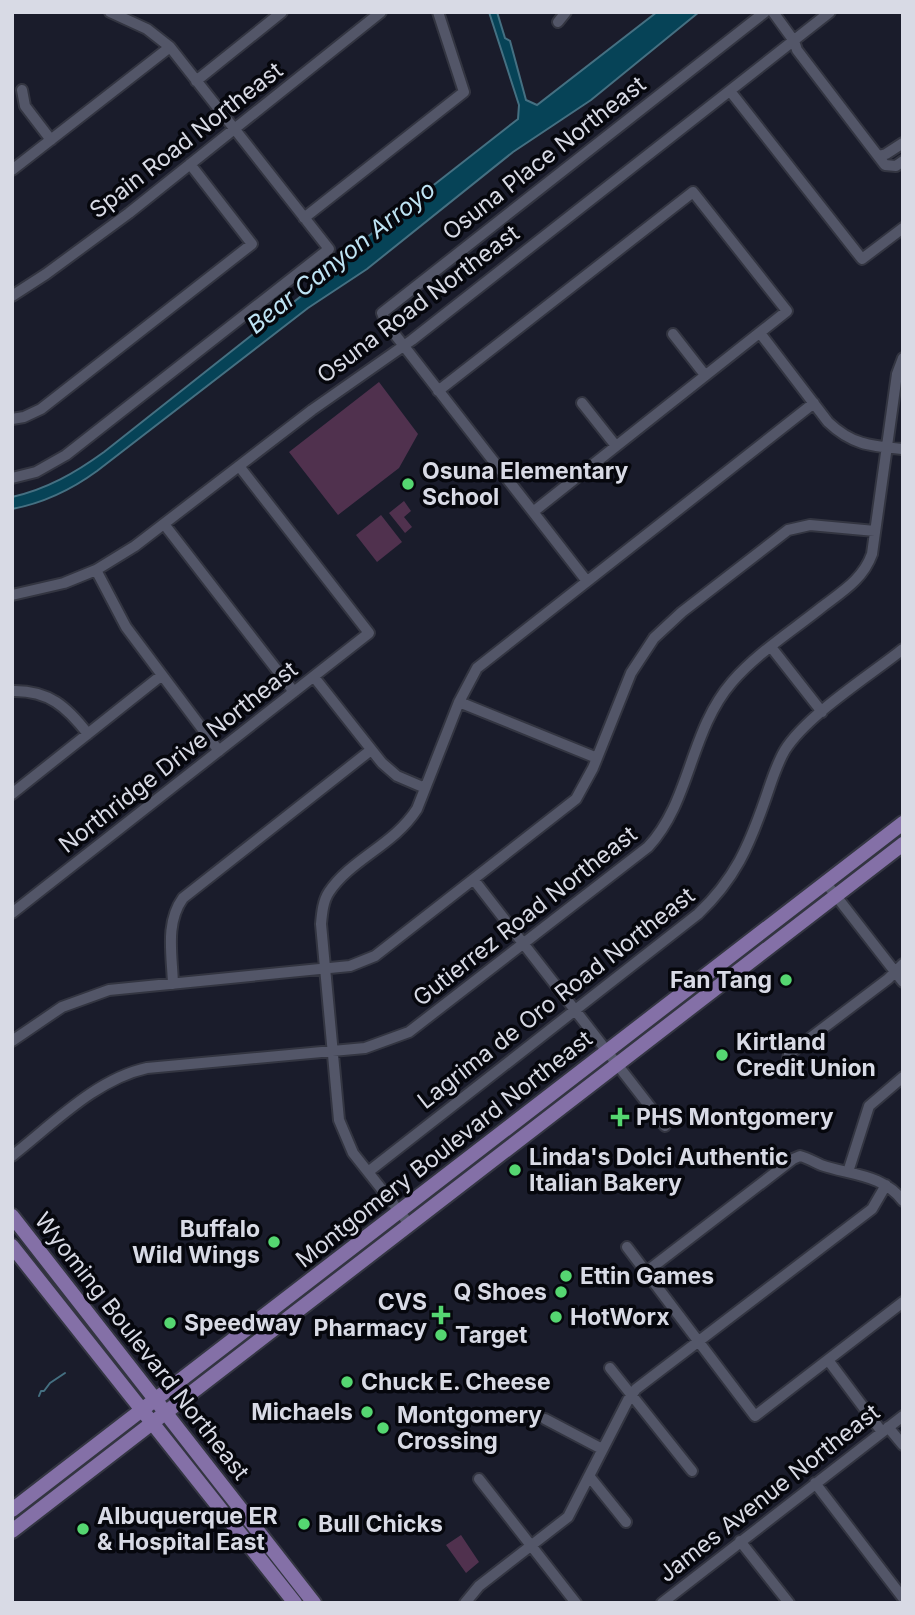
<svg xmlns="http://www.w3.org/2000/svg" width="915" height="1615" viewBox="0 0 915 1615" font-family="Inter,sans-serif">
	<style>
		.green { fill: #50314e }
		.water { fill: #064357; stroke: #457082; stroke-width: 2 }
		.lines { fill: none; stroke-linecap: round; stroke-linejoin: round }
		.stream { stroke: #457082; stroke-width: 2 }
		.minor-casing { stroke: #333541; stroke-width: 14 }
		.major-casing { stroke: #333541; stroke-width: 18 }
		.minor { stroke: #535668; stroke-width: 10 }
		.major { stroke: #8470a7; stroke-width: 14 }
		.poi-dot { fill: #55d671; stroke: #06070d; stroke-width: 2.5 }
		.labels { text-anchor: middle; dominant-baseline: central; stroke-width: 7; stroke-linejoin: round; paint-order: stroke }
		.street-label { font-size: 23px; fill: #d8dae5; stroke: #06070d }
		.poi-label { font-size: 23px; font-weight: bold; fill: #d8dae5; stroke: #06070d; text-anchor: start }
		.water-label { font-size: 24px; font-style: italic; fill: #bfe4f4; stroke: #06070d }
	</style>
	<rect width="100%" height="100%" fill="#1a1c2b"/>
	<path class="green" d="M379,382L418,434L399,468L338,515L289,452Z
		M404,501L411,511L404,517L412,527L405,533L389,513Z
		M381,515L402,542L377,562L356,535Z
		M461,1535L479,1562L466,1573L446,1545Z"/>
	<path class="water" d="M489,12H497L505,38L510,41L526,100L537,105L657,12H699L591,100L513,152L367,269L308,308L97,471C71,490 44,503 12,509V497C47,489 75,473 104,452L300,297L352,249L518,119L519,105Z"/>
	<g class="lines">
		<path class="stream" d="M39,1396L41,1391H44L50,1383L65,1373"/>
		<defs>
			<path id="minor" d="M773,12L794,41L797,50L885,165L896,166L903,161
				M558,22L566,12
				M196,81L282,12
				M22,90L25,106L51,140
				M730,91L862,259L903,228
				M879,156L886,154L903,143
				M12,170L170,47
				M304,218L464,92L438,12
				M12,296L46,274L129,213L381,12
				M760,333L828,422C852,445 871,446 903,449
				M673,334L705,375
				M438,391L693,192L787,311L533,512
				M582,403L616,446
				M12,419L24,417L41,409L252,244L190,164
				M12,478L36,472L66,455L329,249L170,47L147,29L110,12
				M164,524L294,692
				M96,570L126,627L219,751
				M586,580L386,323L382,313L765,12
				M12,595L64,583L96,570L135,546L312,410L412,340L830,12
				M771,647L822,712
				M314,677L382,763L397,776L425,788
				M12,691C49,690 67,707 88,734
				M459,702L597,758
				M12,794L162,675
				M474,880L665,1126
				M826,883L903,982
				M12,913L369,633L239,466
				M173,984C172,954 165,923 183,898L371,750
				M12,1041L62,1007L109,990L350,966L375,956L576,799L593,768L631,673L654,638L682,612L788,530L810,525L875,531
				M787,1063L789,1054L888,979L903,964
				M12,1156C53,1124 96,1079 147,1068L365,1048L409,1032L648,847C691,801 689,732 732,682C757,653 792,631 822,607C843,591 863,579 872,554L897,374L903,358
				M368,1172L698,914C735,879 749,846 765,800C771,783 776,765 785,750C807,715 869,676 903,649
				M848,1172L869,1106L903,1077
				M410,1225L353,1153L339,1120L321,924C322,913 323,901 329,892C351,859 394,845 417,809L459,702L477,668L814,403
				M627,1247L755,1416L903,1302
				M646,1272L793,1159L800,1156C808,1158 814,1162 821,1165C850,1175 883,1174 903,1201
				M828,1360L882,1432
				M610,1368L692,1471
				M545,1419L602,1449
				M888,1427L903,1445
				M589,1476L626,1522
				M479,1479L576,1603
				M815,1483L903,1598
				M740,1541L789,1603
				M465,1603L479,1586L568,1517L628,1400L636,1389L872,1209L886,1185
				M662,1603L903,1416"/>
			<path id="major" d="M12,1216L314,1603
				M12,1246L295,1603
				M12,1510L903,823
				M12,1531L903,844"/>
		</defs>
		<use href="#minor" class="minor-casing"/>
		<use href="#major" class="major-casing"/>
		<use href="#minor" class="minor"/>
		<use href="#major" class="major"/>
	</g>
	<g class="poi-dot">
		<circle cx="408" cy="484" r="7"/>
		<circle cx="786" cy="980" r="7"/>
		<circle cx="722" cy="1055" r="7"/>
		<path d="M616.5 1106.5h7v7h7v7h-7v7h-7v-7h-7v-7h7z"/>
		<circle cx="515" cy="1170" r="7"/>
		<circle cx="274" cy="1242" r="7"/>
		<circle cx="566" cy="1276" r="7"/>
		<circle cx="561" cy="1292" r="7"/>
		<path d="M437.5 1304.5h7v7h7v7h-7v7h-7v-7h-7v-7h7z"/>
		<circle cx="556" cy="1317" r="7"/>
		<circle cx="170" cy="1323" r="7"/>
		<circle cx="441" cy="1335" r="7"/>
		<circle cx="347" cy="1382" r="7"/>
		<circle cx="367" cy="1412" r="7"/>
		<circle cx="383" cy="1428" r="7"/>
		<circle cx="304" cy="1524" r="7"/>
		<circle cx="83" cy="1529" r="7"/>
	</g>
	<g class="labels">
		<g class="street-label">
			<text transform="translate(186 140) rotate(-38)">Spain Road Northeast</text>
			<text transform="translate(544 158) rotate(-38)">Osuna Place Northeast</text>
			<text transform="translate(418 304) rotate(-37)">Osuna Road Northeast</text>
			<text transform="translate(178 757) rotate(-38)">Northridge Drive Northeast</text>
			<text transform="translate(525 916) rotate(-38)">Gutierrez Road Northeast</text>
			<text transform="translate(556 998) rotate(-38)">Lagrima de Oro Road Northeast</text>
			<text transform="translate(444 1149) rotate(-38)">Montgomery Boulevard Northeast</text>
			<text transform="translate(142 1346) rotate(52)">Wyoming Boulevard Northeast</text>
			<text transform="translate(769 1493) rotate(-38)">James Avenue Northeast</text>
		</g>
		<g class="poi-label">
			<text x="422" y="471">Osuna Elementary<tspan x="422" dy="26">School</tspan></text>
			<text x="772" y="980" text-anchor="end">Fan Tang</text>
			<text x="736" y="1042">Kirtland<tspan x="736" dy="26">Credit Union</tspan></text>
			<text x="636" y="1117">PHS Montgomery</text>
			<text x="529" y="1157">Linda's Dolci Authentic<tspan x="529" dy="26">Italian Bakery</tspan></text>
			<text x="260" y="1229" text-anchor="end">Buffalo<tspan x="260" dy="26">Wild Wings</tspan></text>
			<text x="580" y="1276">Ettin Games</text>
			<text x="547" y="1292" text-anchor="end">Q Shoes</text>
			<text x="427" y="1302" text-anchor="end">CVS<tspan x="427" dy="26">Pharmacy</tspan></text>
			<text x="570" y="1317">HotWorx</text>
			<text x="184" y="1323">Speedway</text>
			<text x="455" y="1335">Target</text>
			<text x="361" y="1382">Chuck E. Cheese</text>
			<text x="353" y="1412" text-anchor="end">Michaels</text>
			<text x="397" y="1415">Montgomery<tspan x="397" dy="26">Crossing</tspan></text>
			<text x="97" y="1516">Albuquerque ER<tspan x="97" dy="26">&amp; Hospital East</tspan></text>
			<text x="318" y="1524">Bull Chicks</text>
		</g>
		<g class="water-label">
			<text transform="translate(341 257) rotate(-38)">Bear Canyon Arroyo</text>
		</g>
	</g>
	<rect width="915" height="1615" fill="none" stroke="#d8dae5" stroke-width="28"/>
</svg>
